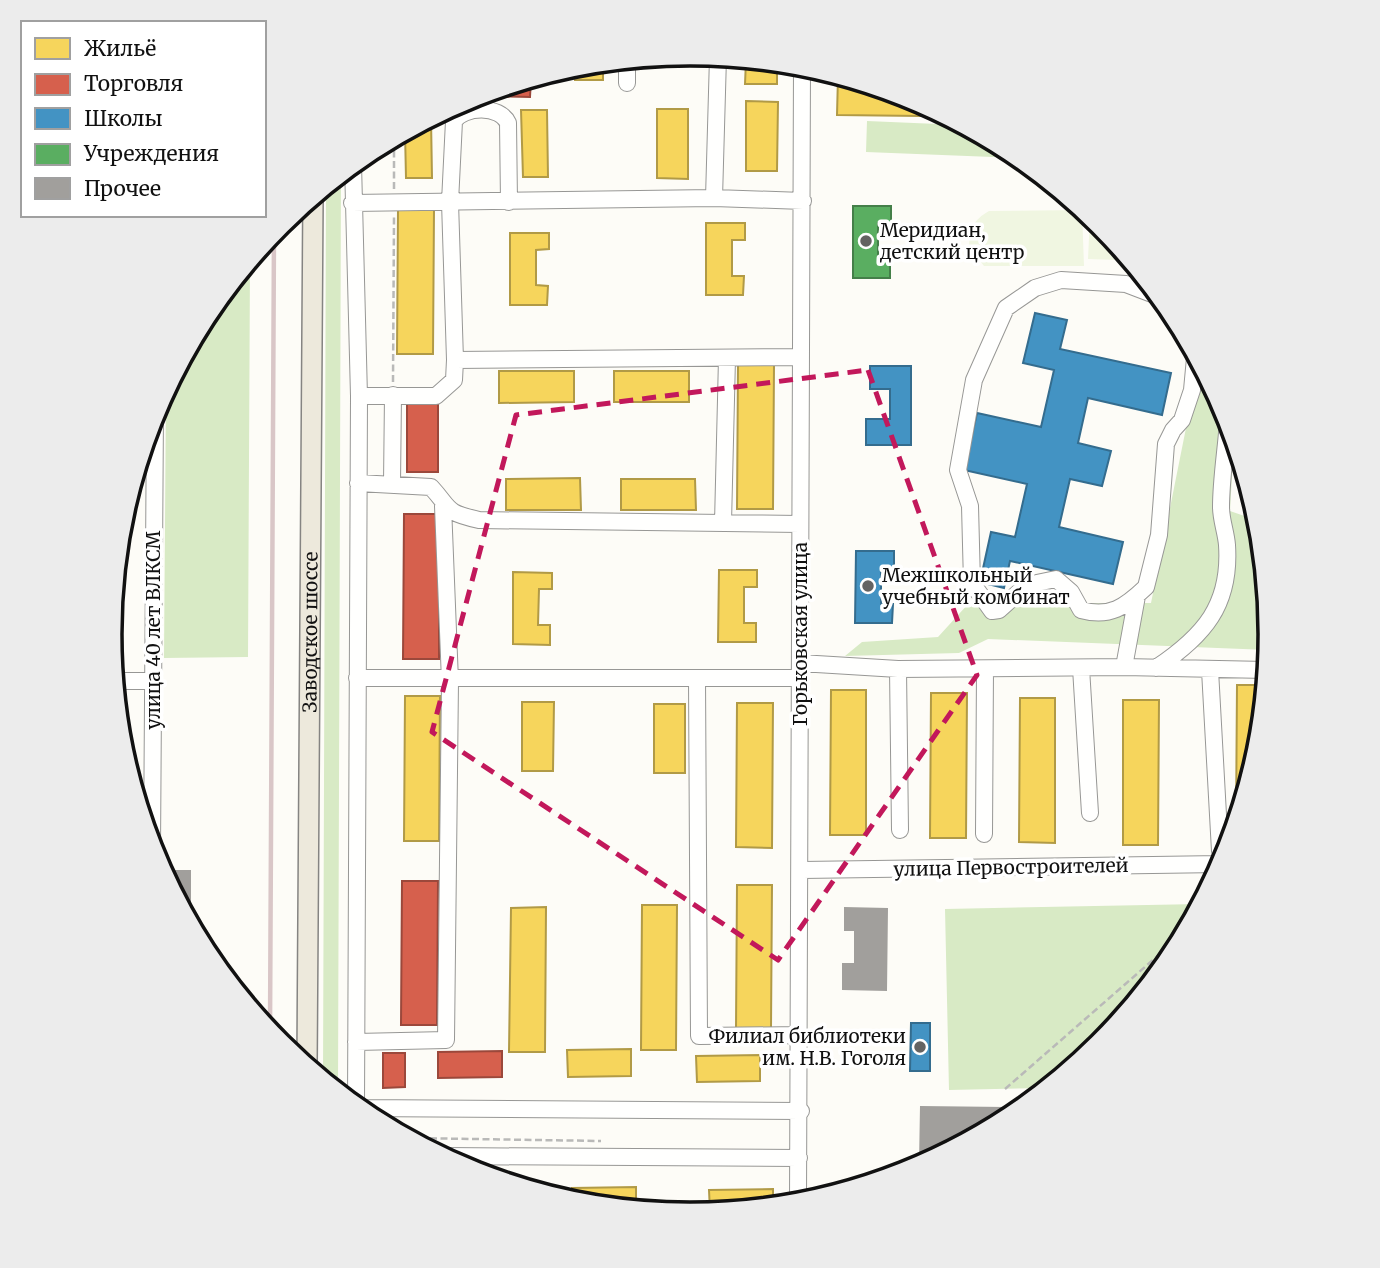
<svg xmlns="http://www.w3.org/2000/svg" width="1380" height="1268" viewBox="0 0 1380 1268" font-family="Merriweather,serif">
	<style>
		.forest { fill: #d8eac5 }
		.pitch { fill: #f0f6e1 }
		.homes { fill: #f6d55c; stroke: #b19a46; stroke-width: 2 }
		.shops { fill: #d6604d; stroke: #9b483b; stroke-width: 2 }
		.schools { fill: #4393c3; stroke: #346c8e; stroke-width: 2 }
		.public { fill: #5aae61; stroke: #447f49; stroke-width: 2 }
		.building { fill: #a19f9c }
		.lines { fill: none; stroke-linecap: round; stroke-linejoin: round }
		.minor-casing { stroke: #979795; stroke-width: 18 }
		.major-casing { stroke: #858482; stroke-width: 22 }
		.path { stroke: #b9b9b8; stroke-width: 2.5; stroke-dasharray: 7 3.5; stroke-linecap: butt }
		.minor { stroke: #fffffe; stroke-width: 16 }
		.major { stroke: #ede9dc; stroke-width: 19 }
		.rail { stroke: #d9c6c7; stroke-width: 4.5 }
		.marked { fill: none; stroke: #c2185b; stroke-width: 5; stroke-dasharray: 14 9; stroke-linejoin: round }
		.poi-dot { fill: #646362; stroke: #fff; stroke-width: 2.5 }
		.labels { text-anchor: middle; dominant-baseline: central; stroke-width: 7; stroke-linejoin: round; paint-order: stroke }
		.poi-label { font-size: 19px; fill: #111; stroke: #fff; text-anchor: start }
		.street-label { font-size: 19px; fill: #111; stroke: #fff }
		.rim { fill: none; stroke: #111; stroke-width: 3.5 }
	</style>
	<rect width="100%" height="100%" fill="#fdfcf7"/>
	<path class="forest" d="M867,121L961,125L1019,158L866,152Z
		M341,174L338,1091L323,1080L326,186Z
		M250,261L248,657L164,658L166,391L208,312Z
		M1199,363L1226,413L1234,440L1230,511L1259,521L1270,634L1268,650L988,639L959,653L845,656L862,642L938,637L969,603H1151Z
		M1200,904L1172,956L1100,1044L1046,1088L949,1090L945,909Z"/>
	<path class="pitch" d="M989,211L1082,210L1084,266H984L969,247C970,229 973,220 989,211Z
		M1090,216L1117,245V260L1088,259Z"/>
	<path class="homes" d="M746,60L777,63V84H745Z
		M603,63V80H575V66Z
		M838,76L912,99L922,104L920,116L837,115Z
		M746,101L778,102L777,171H746Z
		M657,109H688V179L657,178Z
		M521,110H547L548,177H523Z
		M431,118L432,178H406L405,132Z
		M398,209H434L433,354H397Z
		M706,223H745V240H732V276H744L743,295H706Z
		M510,233H549V249L536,250V285L548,286L547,305H510Z
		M738,365H774L773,509H737Z
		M499,371H574V402L499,403Z
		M614,371H689V402H614Z
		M580,478L581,510H506V479Z
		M621,479H695L696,510H621Z
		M719,570H757V587H744V623H756V642H718Z
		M513,572L552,573V589H539L538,625H550V645L513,644Z
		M1237,685H1265L1259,747L1236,822Z
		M831,690H866V835H830Z
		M931,693H967L966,838H930Z
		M405,696H440L439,841H404Z
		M1020,698H1055V843L1019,842Z
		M1123,700H1159L1158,845H1123Z
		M522,702H554L553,771H522Z
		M737,703H773L772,848L736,847Z
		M654,704H685V773H654Z
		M737,885H772L771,1029H736Z
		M642,905H677L676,1050H641Z
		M546,907L545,1052H509L511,908Z
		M631,1049V1076L568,1077L567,1050Z
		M760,1055V1081L697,1082L696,1056Z
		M636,1187V1208L573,1201L572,1188Z
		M773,1189V1206L710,1212L709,1190Z"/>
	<path class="shops" d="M531,79L530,97L476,96Z
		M407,403H438V472H407Z
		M404,514H439V659H403Z
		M402,881H438L437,1025H401Z
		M502,1051V1077L438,1078V1052Z
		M383,1053H405V1087L383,1088Z"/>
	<path class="schools" d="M1035,313L1067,320L1060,349L1171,373L1162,415L1088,398L1078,443L1111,451L1102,486L1070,479L1059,527L1123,542L1113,584L1010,561L1004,588L980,582L991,532L1015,537L1027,484L964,470L977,413L1041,427L1054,370L1023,363Z
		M870,366H911V445H866V419H890V389H870Z
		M856,551H894V568H881V604H893L892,623H855Z
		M911,1023H930V1071H910Z"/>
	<path class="public" d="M853,206H891V223H878V259H890V278H853Z"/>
	<path class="building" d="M167,870H191V924L167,879Z
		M844,907L888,908L887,991L842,990V963H854V931H844Z
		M920,1106L1006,1107L1005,1120L919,1164Z"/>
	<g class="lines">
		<defs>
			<path id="minor" d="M627,83V60
				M353,164L359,396L356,1106
				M714,198L718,57
				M352,203L714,198L803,201
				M1160,297L1126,284L1061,280L1035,288L1006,308L974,380L958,470L970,506L972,583L992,611L999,610L1027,585L1056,579L1071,592L1081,610C1110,618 1125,607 1146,587L1159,535L1166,444L1173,430L1182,420L1192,390L1195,358L1190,346
				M1170,310L1173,314
				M455,360L450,202L454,121C464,106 500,105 508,123L509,202
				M359,396H436L454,380L455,360L801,357
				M358,483L431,487C452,510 444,512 479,520L800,524
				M392,483L393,395
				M723,523L727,358
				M800,663L898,669L1124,667L1266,670
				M1124,667L1137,596
				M1081,668L1090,813
				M1156,668C1204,636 1231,605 1227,545C1226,532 1221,520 1221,507C1221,479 1226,450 1228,421
				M898,669L900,830
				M1210,670L1220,851
				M357,678H697
				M800,678H697L699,1036L801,1035
				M115,681H153
				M984,834L985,669
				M152,848L155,412
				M802,870L1221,864
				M356,1042L446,1040L450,681L443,506
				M358,1108L801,1111
				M442,1156L799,1158
				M798,1203L802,65"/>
			<g id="major">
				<path id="s1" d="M307,1066L313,197"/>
			</g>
		</defs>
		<use href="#minor" class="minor-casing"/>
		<use href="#major" class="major-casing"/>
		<path class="path" d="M394,189V138
			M393,382L394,217
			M1005,1089L1185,932
			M409,1138L601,1141"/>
		<use href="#minor" class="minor"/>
		<use href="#major" class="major"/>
		<path class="rail" d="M270,1032L274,231"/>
	</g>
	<path class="marked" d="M868,370L977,675L778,960L432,732L516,415Z"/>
	<g class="poi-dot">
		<circle cx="866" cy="241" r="7"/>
		<circle cx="868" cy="586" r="7"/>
		<circle cx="920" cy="1047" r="7"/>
	</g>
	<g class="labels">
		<g class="poi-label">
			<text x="880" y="230">Меридиан,<tspan x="880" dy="22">детский центр</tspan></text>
			<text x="882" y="575">Межшкольный<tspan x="882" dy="22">учебный комбинат</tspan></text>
			<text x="906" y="1036" text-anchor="end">Филиал библиотеки<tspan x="906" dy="22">им. Н.В. Гоголя</tspan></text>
		</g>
		<g class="street-label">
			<text transform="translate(153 630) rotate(-90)">улица 40 лет ВЛКСМ</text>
			<text stroke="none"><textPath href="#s1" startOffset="434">Заводское шоссе</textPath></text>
			<text transform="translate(800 634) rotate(-90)">Горьковская улица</text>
			<text transform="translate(1011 867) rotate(-1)">улица Первостроителей</text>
		</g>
	</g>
	<path d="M0 0H1380V1268H0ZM122 634a568 568 0 1 1 1136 0a568 568 0 1 1-1136 0Z" fill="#ececec" fill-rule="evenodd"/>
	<path class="rim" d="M122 634a568 568 0 1 1 1136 0a568 568 0 1 1-1136 0Z"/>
	<rect x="21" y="21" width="245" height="196" fill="#ffffff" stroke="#a0a0a0" stroke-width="2"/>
	<rect x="35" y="38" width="35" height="21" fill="#f6d55c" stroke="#a0a0a0" stroke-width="2"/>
	<text x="84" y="56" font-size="21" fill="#111111">Жильё</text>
	<rect x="35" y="74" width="35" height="21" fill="#d6604d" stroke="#a0a0a0" stroke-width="2"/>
	<text x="84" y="91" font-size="21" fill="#111111">Торговля</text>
	<rect x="35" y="108" width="35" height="21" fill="#4393c3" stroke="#a0a0a0" stroke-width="2"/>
	<text x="84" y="126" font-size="21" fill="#111111">Школы</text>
	<rect x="35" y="144" width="35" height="21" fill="#5aae61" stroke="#a0a0a0" stroke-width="2"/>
	<text x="84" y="161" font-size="21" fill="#111111">Учреждения</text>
	<rect x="35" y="178" width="35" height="21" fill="#a19f9c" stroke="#a0a0a0" stroke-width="2"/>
	<text x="84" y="196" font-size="21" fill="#111111">Прочее</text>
</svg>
